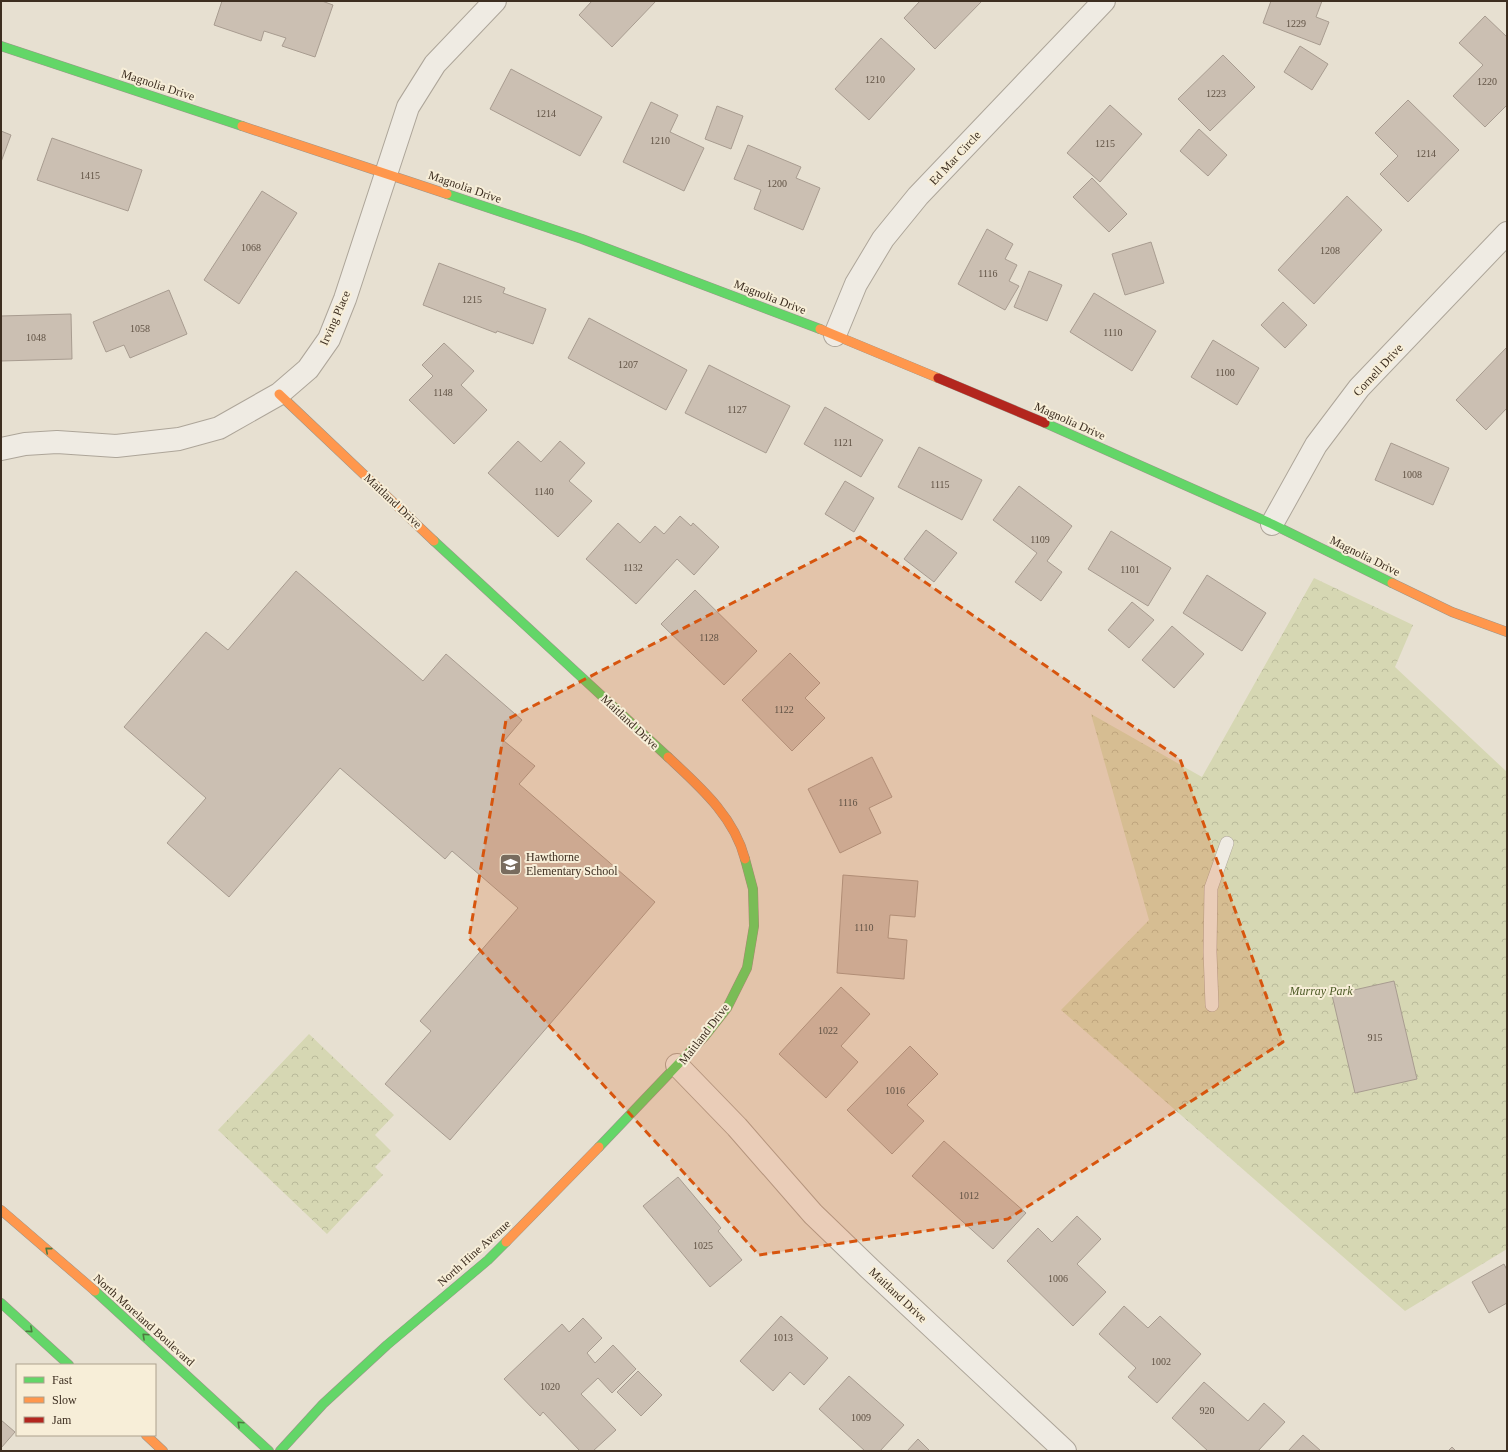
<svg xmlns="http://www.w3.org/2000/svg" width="1508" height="1452" viewBox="0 0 1508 1452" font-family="'Times New Roman',serif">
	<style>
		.park { fill: url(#park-crowns) }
		.building { fill: #cbbfb2; stroke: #a89c90 }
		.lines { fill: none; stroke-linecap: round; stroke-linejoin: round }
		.lane-casing { stroke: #ada599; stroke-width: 14 }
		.street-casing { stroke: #ada599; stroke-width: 24 }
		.fast-casing { stroke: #9c958a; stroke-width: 10 }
		.slow-casing { stroke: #9c958a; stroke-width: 10 }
		.jam-casing { stroke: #9c958a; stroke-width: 10 }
		.lane { stroke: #efebe3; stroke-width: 13 }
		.street { stroke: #efebe3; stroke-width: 22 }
		.fast { stroke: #63d668; stroke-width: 9 }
		.slow { stroke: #ff974d; stroke-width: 9 }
		.jam { stroke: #b3261e; stroke-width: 9 }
		.oneway { stroke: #4e7a40 }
		.marked { fill: #d7550e; fill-opacity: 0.2; stroke: #d7550e; stroke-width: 3; stroke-dasharray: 8 5; stroke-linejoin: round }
		.labels { text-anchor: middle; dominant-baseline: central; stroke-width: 4; stroke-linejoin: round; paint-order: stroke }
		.number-label { font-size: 10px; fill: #605244 }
		.street-label { font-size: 12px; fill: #3d2e20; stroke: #f7eed8 }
		.poi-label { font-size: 12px; fill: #3d2e20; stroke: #f7eed8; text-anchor: start }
		.park-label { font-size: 12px; font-style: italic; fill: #4d5a26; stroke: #f7eed8 }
	</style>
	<defs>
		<pattern id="park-crowns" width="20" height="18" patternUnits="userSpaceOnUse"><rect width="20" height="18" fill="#d6d7b3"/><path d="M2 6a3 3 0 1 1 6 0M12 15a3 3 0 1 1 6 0" fill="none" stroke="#b9b99a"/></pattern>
	</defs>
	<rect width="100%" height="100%" fill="#e7e0d1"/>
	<path class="park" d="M1314,578L1413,625L1395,667L1507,772V1249L1405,1311L1061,1010L1149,920L1091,714L1202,777Z
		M309,1034L394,1115L375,1135L391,1151L375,1167L383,1175L327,1234L218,1130Z"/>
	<path class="building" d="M222,1H322L333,5L315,57L282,46L286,38L264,31L261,41L214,25Z
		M592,1H656L612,47L579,15Z
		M920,1H982L935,49L904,18Z
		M1271,1H1322L1316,17L1329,22L1320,45L1263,23Z
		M1485,16L1507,37V105L1485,127L1453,96L1483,65L1459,43Z
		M881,38L915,69L869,120L835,89Z
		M1300,46L1328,64L1312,90L1284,72Z
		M1223,55L1255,87L1210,131L1178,99Z
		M511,69L602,117L580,156L490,109Z
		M1408,100L1459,150L1408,202L1380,174L1398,156L1375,133Z
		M651,102L678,115L670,132L704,148L684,191L623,162Z
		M1110,105L1142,134L1100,182L1067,153Z
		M717,106L743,116L731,149L705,139Z
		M1199,129L1227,155L1208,176L1180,151Z
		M1,131L11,135L1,162Z
		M52,138L142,170L128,211L37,180Z
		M748,145L801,167L796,178L820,188L803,230L754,209L761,190L734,179Z
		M1092,178L1127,214L1109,232L1073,197Z
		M262,191L297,213L239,304L204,280Z
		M1347,196L1382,230L1314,304L1278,270Z
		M987,229L1013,244L1005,259L1017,265L1009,281L1019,286L1005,310L958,284Z
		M1151,242L1164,283L1125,295L1112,254Z
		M439,263L505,288L503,293L546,309L533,344L497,331L496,333L423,305Z
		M1029,271L1062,285L1047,321L1014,307Z
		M169,290L187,334L130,358L124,345L106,352L93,322Z
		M1094,293L1156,331L1132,371L1070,332Z
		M1283,302L1307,325L1285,348L1261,325Z
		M71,314L72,359L1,361V316Z
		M589,318L687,370L666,410L568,358Z
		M1213,340L1259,368L1237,405L1191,377Z
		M444,343L474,371L461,385L487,410L454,444L409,400L433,376L422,365Z
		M1507,347V408L1486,430L1456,400Z
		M709,365L790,406L766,453L685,413Z
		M825,407L883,440L861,477L804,444Z
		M518,441L541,462L560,441L585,463L569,481L592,501L558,537L488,473Z
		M1391,443L1449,468L1433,505L1375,480Z
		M919,447L982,480L962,520L898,487Z
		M845,481L874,498L854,532L825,514Z
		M1019,486L1072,526L1047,561L1062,572L1041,601L1015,582L1037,553L993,520Z
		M680,516L691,526L693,523L719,547L694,575L677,559L636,604L586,559L618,523L640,543L655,526L664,534Z
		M926,530L957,553L934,582L904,559Z
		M1111,531L1171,568L1148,606L1088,569Z
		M296,571L423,681L446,654L522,720L504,741L535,766L519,784L655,902L450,1140L385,1084L431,1031L420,1021L518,908L452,851L445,859L340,768L229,897L167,843L206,798L124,727L206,632L228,650Z
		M1207,575L1266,613L1242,651L1183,613Z
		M695,590L757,651L724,685L661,624Z
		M1132,602L1154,620L1129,648L1108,630Z
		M1172,626L1204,654L1174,688L1142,660Z
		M790,653L820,683L805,698L825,718L792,751L742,700Z
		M872,757L892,797L869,808L881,833L840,853L808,789Z
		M843,875L918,881L915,917L890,915L888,938L907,940L904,979L837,973Z
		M1394,981L1417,1079L1355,1093L1332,995Z
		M841,987L870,1014L841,1046L858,1062L826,1098L779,1054Z
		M910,1046L938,1074L907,1105L924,1121L892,1154L847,1110Z
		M944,1141L1026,1213L993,1249L912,1176Z
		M678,1177L721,1228L718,1231L742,1260L710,1287L643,1206Z
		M1077,1216L1101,1239L1077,1264L1106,1292L1073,1326L1007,1261L1038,1228L1052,1242Z
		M1504,1264L1507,1270V1303L1489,1313L1472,1282Z
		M1124,1306L1148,1328L1160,1316L1201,1354L1157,1403L1128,1377L1136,1368L1099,1334Z
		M781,1316L828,1358L804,1385L790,1372L773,1391L740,1361Z
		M583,1318L602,1338L587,1353L595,1363L613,1345L636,1369L612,1393L598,1378L581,1394L616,1430L593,1451H580L543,1412L540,1416L504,1379L562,1324L569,1332Z
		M638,1371L662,1395L641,1416L617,1392Z
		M849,1376L904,1425L880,1451H865L819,1409Z
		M1204,1382L1248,1421L1264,1403L1285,1422L1258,1451H1208L1172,1418Z
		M1,1420L15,1432L1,1448Z
		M1303,1435L1321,1451H1288Z
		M918,1439L930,1451H907Z
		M1452,1447L1456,1451H1448Z"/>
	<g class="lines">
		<defs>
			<path id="lane" d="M1212,1005L1210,952L1211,888L1227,843"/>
			<path id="street" d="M835,335L856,284L883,239L918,196L1104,1
				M1,449L25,444L57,442L116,446L179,439L219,428L279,394L308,369L329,339L345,299L408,107L435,64L495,1
				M1272,524L1316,445L1359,388L1507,233
				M677,1065L737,1127L813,1214L869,1268L1065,1451"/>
			<path id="fast" d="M1,46L242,126
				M447,194L582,239L820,329
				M1045,423L1272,524L1392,583
				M434,541L668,757
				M599,1147L705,1036L727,1008L747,968L754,926L753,889L745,859
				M95,1291L269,1451
				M1,1303L69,1365
				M280,1451L323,1404L387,1345L488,1260L506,1242"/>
			<path id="slow" d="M242,126L447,194
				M820,329L938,378
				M279,394L434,541
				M1392,583L1452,612L1507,632
				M668,757C699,786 734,816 745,859
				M1,1210L95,1291
				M506,1242L599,1147
				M146,1435L163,1451"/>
			<path id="jam" d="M938,378L1045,423"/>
		</defs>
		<use href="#lane" class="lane-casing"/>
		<use href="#street" class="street-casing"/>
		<use href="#fast" class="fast-casing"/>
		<use href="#slow" class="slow-casing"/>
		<use href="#jam" class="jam-casing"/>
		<use href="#lane" class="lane"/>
		<use href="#street" class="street"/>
		<use href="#fast" class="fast"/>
		<use href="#slow" class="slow"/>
		<use href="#jam" class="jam"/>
	</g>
	<defs><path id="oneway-chevron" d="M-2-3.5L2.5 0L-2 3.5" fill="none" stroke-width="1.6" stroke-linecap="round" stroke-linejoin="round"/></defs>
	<g class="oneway">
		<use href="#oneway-chevron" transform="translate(48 1250) rotate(-139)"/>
		<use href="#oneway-chevron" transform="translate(30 1330) rotate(42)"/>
		<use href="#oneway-chevron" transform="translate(145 1336) rotate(-137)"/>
		<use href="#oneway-chevron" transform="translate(240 1424) rotate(-137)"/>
	</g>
	<path class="marked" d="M860,537L1180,759L1283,1042L1008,1219L759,1255L469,938L506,720Z"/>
	<defs>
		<symbol id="school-square" viewBox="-11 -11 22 22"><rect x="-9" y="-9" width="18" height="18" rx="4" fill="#786c5e" stroke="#f7eed8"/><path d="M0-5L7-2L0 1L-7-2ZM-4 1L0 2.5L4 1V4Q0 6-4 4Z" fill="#fff"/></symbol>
	</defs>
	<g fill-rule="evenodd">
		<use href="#school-square" x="498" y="852" width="25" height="25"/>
	</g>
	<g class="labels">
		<g class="number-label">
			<text x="1296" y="23">1229</text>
			<text x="875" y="79">1210</text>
			<text x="1487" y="81">1220</text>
			<text x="1216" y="93">1223</text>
			<text x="546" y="113">1214</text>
			<text x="660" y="140">1210</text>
			<text x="1105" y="143">1215</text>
			<text x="1426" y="153">1214</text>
			<text x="90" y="175">1415</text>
			<text x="777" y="183">1200</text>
			<text x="251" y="247">1068</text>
			<text x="1330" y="250">1208</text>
			<text x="988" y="273">1116</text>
			<text x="472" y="299">1215</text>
			<text x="140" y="328">1058</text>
			<text x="1113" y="332">1110</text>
			<text x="36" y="337">1048</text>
			<text x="628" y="364">1207</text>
			<text x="1225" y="372">1100</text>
			<text x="443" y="392">1148</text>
			<text x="737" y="409">1127</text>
			<text x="843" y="442">1121</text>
			<text x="1412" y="474">1008</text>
			<text x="940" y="484">1115</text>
			<text x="544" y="491">1140</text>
			<text x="1040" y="539">1109</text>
			<text x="633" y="567">1132</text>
			<text x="1130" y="569">1101</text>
			<text x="709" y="637">1128</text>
			<text x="784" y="709">1122</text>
			<text x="848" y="802">1116</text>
			<text x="864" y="927">1110</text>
			<text x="828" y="1030">1022</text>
			<text x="1375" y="1037">915</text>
			<text x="895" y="1090">1016</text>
			<text x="969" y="1195">1012</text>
			<text x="703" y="1245">1025</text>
			<text x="1058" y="1278">1006</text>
			<text x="783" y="1337">1013</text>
			<text x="1161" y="1361">1002</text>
			<text x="550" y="1386">1020</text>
			<text x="1207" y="1410">920</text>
			<text x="861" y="1417">1009</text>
		</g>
		<g class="street-label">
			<text transform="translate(158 85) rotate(18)">Magnolia Drive</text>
			<text transform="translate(955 158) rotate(-47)">Ed Mar Circle</text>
			<text transform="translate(465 187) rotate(19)">Magnolia Drive</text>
			<text transform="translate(770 297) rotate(21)">Magnolia Drive</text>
			<text transform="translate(335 318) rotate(-66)">Irving Place</text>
			<text transform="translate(1378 370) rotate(-47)">Cornell Drive</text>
			<text transform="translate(1070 421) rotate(24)">Magnolia Drive</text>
			<text transform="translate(393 501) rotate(43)">Maitland Drive</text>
			<text transform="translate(1365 556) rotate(26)">Magnolia Drive</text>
			<text transform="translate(630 722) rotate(43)">Maitland Drive</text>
			<text transform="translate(704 1034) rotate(-52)">Maitland Drive</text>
			<text transform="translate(474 1253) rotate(-42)">North Hine Avenue</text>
			<text transform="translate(898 1295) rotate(43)">Maitland Drive</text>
			<text transform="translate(144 1320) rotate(42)">North Moreland Boulevard</text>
		</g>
		<g class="poi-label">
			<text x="526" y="857">Hawthorne<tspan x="526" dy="14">Elementary School</tspan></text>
		</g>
		<g class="park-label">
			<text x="1321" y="991">Murray Park</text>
		</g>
	</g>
	<rect width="1508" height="1452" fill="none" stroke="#3d2e20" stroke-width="4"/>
	<rect x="16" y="1364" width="140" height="72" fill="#f7eed8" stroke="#ada18e"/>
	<rect x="24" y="1377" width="20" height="6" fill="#63d668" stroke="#ada18e"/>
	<text x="52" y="1384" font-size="12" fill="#3d2e20">Fast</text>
	<rect x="24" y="1397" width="20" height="6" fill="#ff974d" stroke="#ada18e"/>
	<text x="52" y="1404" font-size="12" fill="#3d2e20">Slow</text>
	<rect x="24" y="1417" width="20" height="6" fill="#b3261e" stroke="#ada18e"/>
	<text x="52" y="1424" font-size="12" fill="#3d2e20">Jam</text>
</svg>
